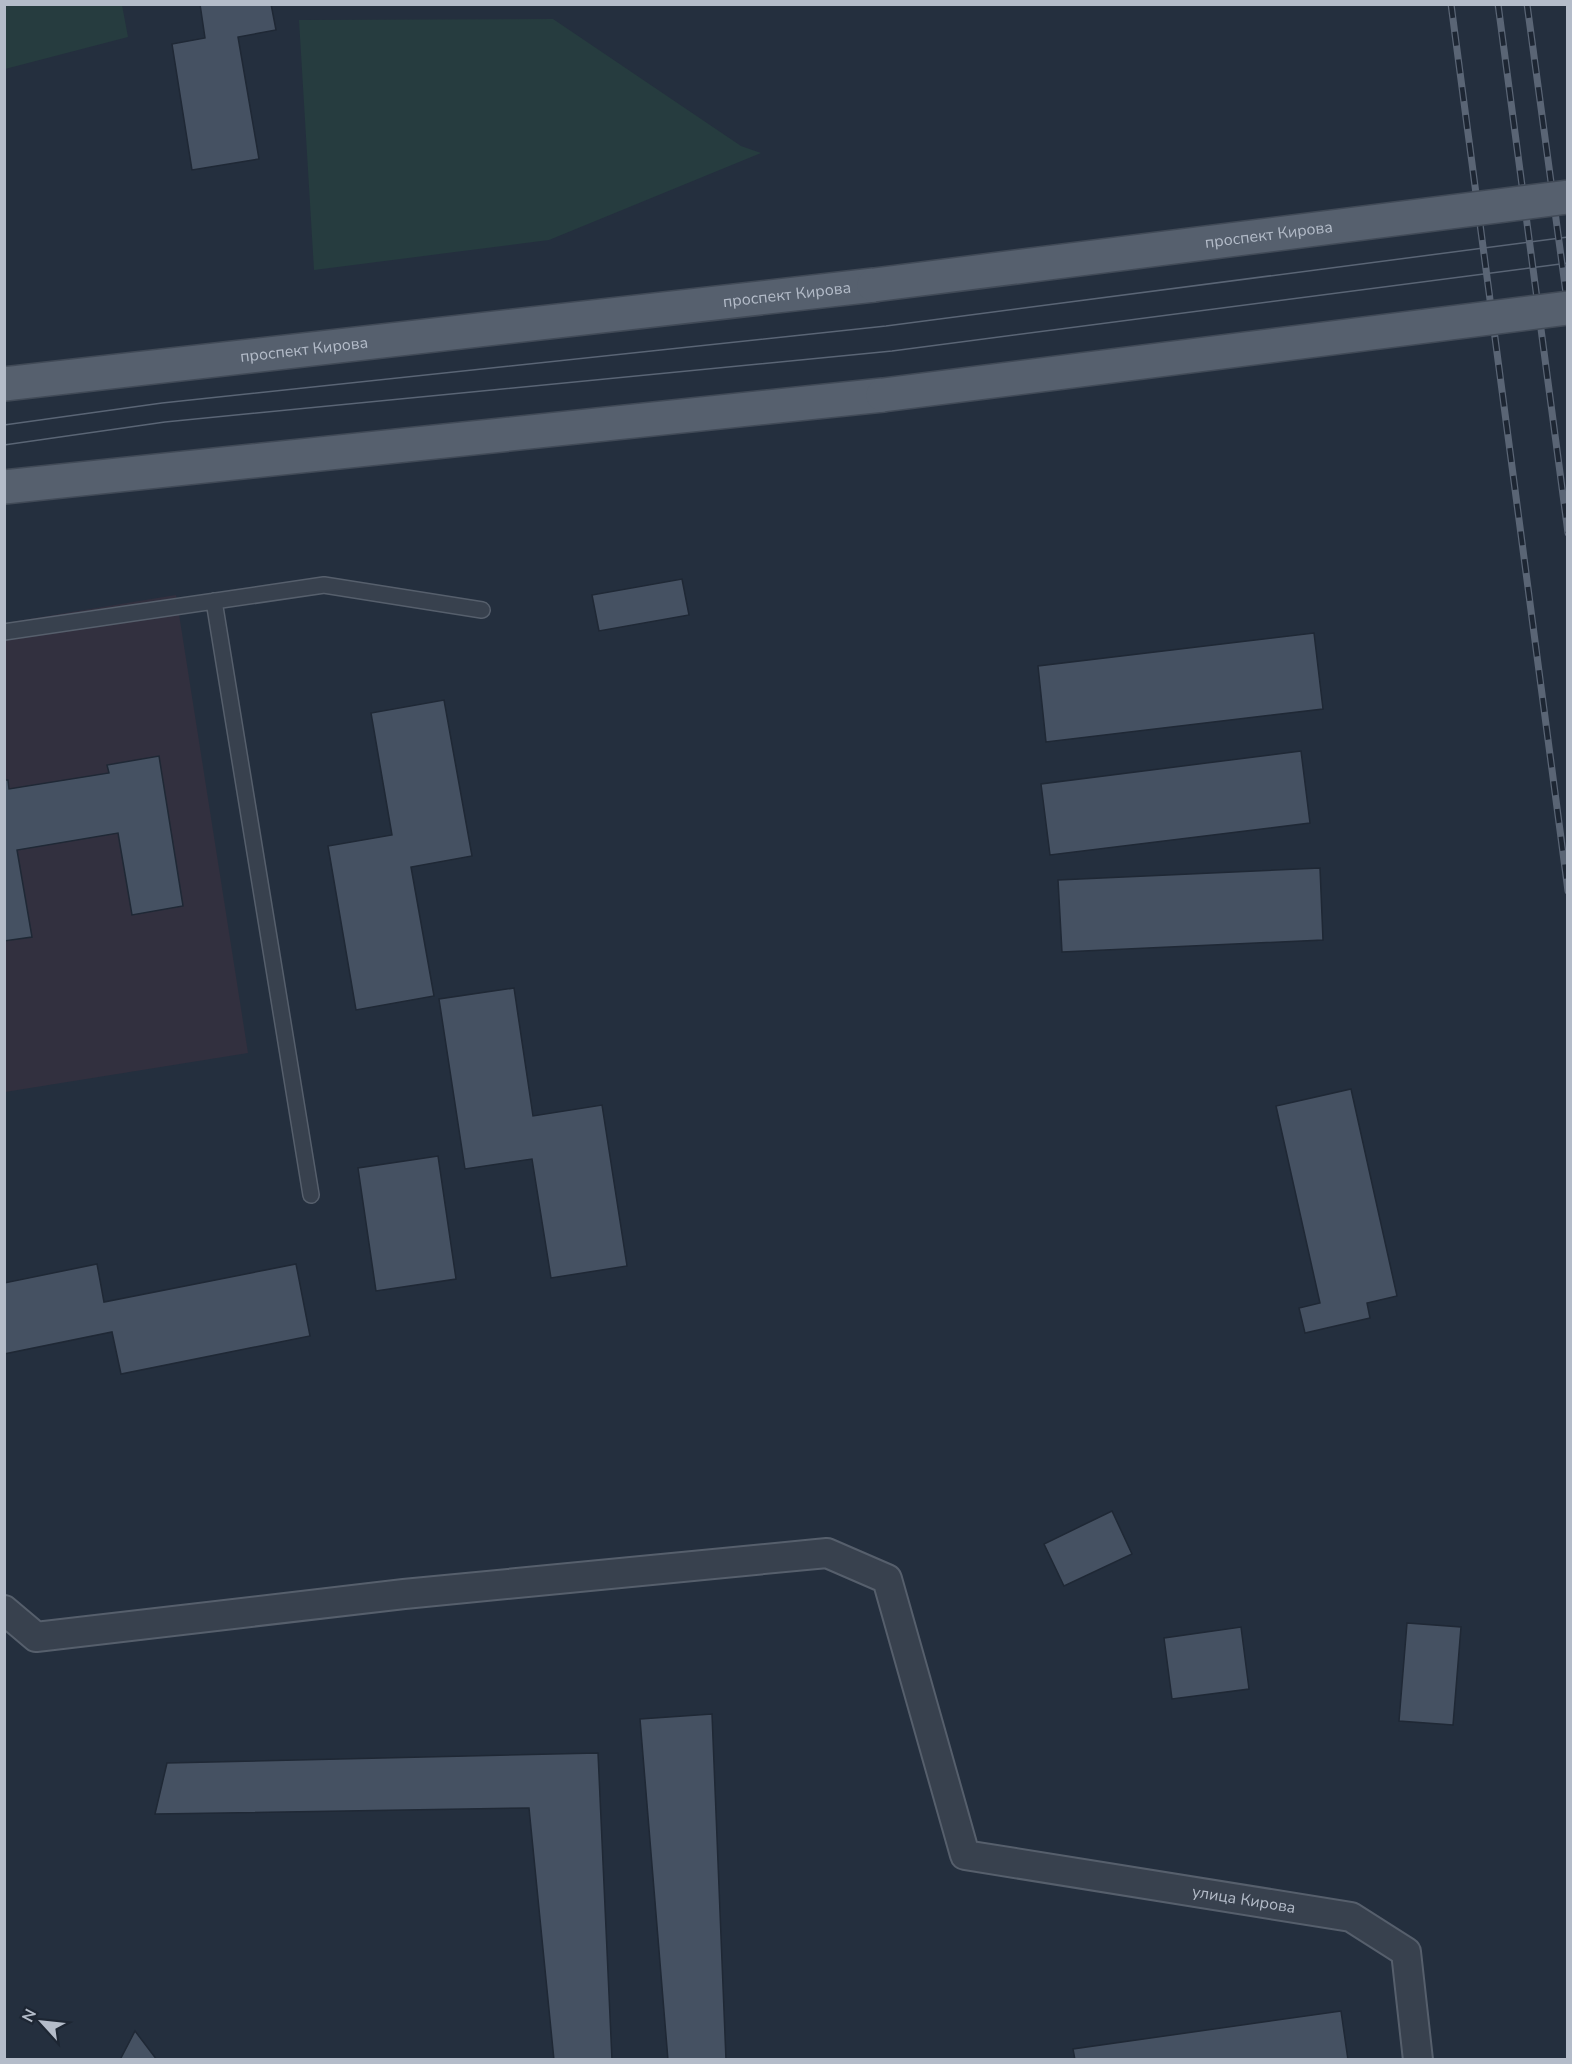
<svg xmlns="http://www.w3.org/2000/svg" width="1572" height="2064" viewBox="0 0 1572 2064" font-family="'Nunito Sans',sans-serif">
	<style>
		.medical { fill: #32303f }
		.green { fill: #263c3f }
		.building { fill: #455162; stroke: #1f2835; stroke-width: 1.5 }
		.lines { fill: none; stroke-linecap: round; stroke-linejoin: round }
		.lane-casing { stroke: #565f6c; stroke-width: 18 }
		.street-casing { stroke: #565f6c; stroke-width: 32 }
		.primary-casing { stroke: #414a57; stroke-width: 36 }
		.lane { stroke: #38414e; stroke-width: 15 }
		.street { stroke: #38414e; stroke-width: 28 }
		.primary { stroke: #56606e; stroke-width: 33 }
		.tram { stroke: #5a6575; stroke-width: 1.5 }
		.rail-casing { stroke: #5a6575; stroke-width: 7 }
		.rail { stroke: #1d2633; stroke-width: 4.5; stroke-dasharray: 14; stroke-linecap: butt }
		.primary-bridge-casing { stroke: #414a57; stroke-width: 36; stroke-linecap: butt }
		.primary-bridge { stroke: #56606e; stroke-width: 33 }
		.labels { text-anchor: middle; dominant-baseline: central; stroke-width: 4.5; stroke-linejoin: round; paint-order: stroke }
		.street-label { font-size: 16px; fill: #b4bcc9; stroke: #1d2633 }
	</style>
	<rect width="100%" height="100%" fill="#242f3e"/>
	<path class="medical" d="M176,595L248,1053L5,1092V623Z"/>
	<path class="green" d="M5,4L122,5L128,37L5,69Z
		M553,19L741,146L761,153L549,240L314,270L299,20Z"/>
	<path class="building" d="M200,4H271L276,30L238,37L259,159L192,170L172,44L205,38Z
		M682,579L689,615L599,631L592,595Z
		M1314,633L1323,709L1046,742L1038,666Z
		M444,700L472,856L411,867L434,996L356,1010L328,846L392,835L371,713Z
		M1301,751L1310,823L1050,855L1041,784Z
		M159,756L183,906L132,915L118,833L17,850L32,937L4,941V780H8L9,789L109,773L107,765Z
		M1320,868L1323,940L1062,952L1058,880Z
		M514,988L533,1116L602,1105L627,1266L551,1278L532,1159L465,1169L439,999Z
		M1351,1089L1397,1296L1367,1303L1370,1318L1305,1333L1299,1308L1320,1303L1276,1106Z
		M438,1156L456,1279L376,1291L358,1168Z
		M97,1264L104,1302L296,1264L310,1336L121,1374L112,1332L4,1354V1283Z
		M1112,1511L1132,1554L1064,1586L1044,1544Z
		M1407,1623L1461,1627L1453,1725L1399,1721Z
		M1241,1627L1249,1689L1172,1699L1164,1638Z
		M712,1714L726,2060H668L640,1719Z
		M598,1753L612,2060H554L529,1808L155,1814L167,1763Z
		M1341,2011L1348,2060H1075L1073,2049Z
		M135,2031L157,2060H120Z"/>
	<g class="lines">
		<defs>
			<path id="lane" d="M214,601L311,1195
				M4,632L324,585L482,610"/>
			<g id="street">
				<path id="s1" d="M4,1610L36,1637L404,1594L827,1553L887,1579L965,1855L1351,1917L1406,1952L1418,2060"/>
			</g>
			<g id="primary">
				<path id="s2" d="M4,384L874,285"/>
				<path d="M4,487L883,395"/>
			</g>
		</defs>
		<use href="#lane" class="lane-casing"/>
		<use href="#street" class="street-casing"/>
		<use href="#primary" class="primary-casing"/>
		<use href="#lane" class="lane"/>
		<use href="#street" class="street"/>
		<use href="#primary" class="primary"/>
		<path class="tram" d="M4,425L162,403L886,326L1568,237
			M4,445L165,422L892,351L1568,263"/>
		<defs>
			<path id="rail" d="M1451,4L1568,891
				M1498,4L1568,533
				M1527,4L1568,308"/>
		</defs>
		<use href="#rail" class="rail-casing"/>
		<use href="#rail" class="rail"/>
		<defs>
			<g id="primary-bridge">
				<path id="s3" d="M874,285L1568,197"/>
				<path d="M883,395L1568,308"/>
			</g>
		</defs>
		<use href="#primary-bridge" class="primary-bridge-casing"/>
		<use href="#primary-bridge" class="primary-bridge"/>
	</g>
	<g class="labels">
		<g class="street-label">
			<text stroke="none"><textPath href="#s3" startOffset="398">проспект Кирова</textPath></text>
			<text stroke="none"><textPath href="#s2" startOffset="788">проспект Кирова</textPath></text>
			<text stroke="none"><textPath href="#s2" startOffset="302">проспект Кирова</textPath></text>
			<text stroke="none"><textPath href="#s1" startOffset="1472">улица Кирова</textPath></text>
		</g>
	</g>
	<rect width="1572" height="2064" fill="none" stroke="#b4bcc9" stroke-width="12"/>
	<g transform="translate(42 2022) rotate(297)" stroke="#1d2633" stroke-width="4.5" paint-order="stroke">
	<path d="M0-4.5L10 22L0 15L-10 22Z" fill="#b4bcc9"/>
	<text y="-9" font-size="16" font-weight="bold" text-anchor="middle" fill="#b4bcc9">N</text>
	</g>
</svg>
